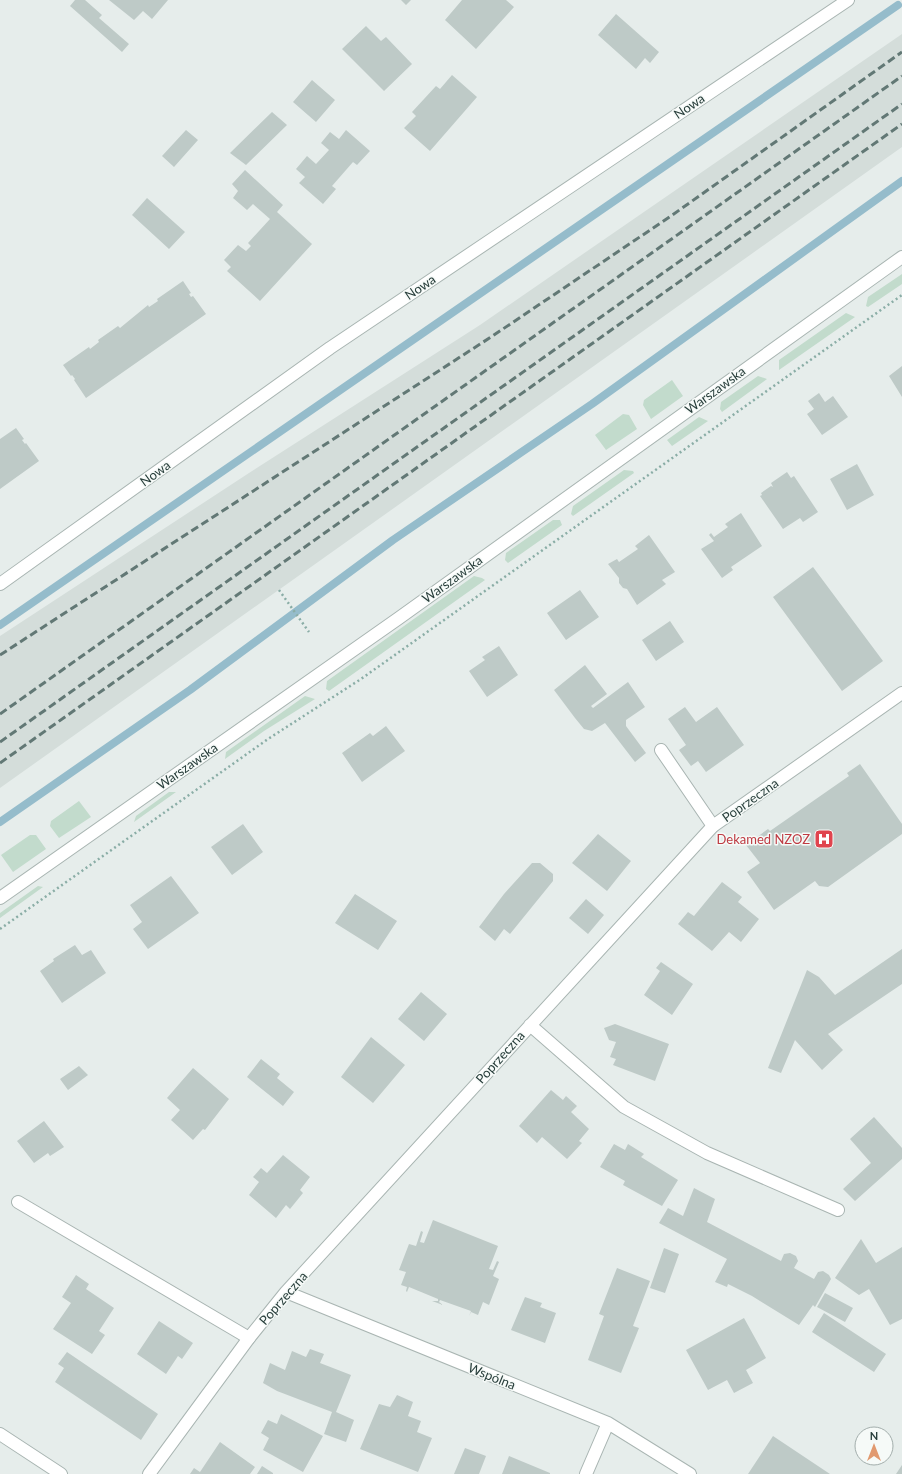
<svg xmlns="http://www.w3.org/2000/svg" width="902" height="1474" viewBox="0 0 902 1474" font-family="Lato,sans-serif">
	<style>
		.built { fill: #d4ddda }
		.green { fill: #c2dbcc }
		.lines { fill: none; stroke-linecap: round; stroke-linejoin: round }
		.stream { stroke: #95bccb; stroke-width: 8 }
		.building { fill: #becac7 }
		.lane-casing { stroke: #a9b5b2; stroke-width: 14 }
		.street-casing { stroke: #a9b5b2; stroke-width: 14 }
		.path { stroke: #8aada6; stroke-width: 2.5; stroke-dasharray: 2 3; stroke-linecap: butt }
		.lane { stroke: #fff; stroke-width: 12 }
		.street { stroke: #fff; stroke-width: 12 }
		.rail { stroke: #627875; stroke-width: 3; stroke-dasharray: 8 4; stroke-linecap: butt }
		.labels { text-anchor: middle; dominant-baseline: central; stroke-width: 3; stroke-linejoin: round; paint-order: stroke }
		.street-label { font-size: 13px; fill: #273d3a; stroke: #f6faf8 }
		.health-label { font-size: 13px; fill: #be3a42; stroke: #f6faf8; text-anchor: end }
	</style>
	<rect width="100%" height="100%" fill="#e6edeb"/>
	<path class="built" d="M902,34V147L0,788V636L249,473L480,325Z"/>
	<path class="green" d="M902,274V284L868,307L866,306L868,297Z
		M846,313L855,317L779,370V360Z
		M758,376L767,379L722,412L720,409L721,402Z
		M672,380L683,396L651,419L643,405L644,400Z
		M623,414L629,415L637,429L606,450L595,435Z
		M699,417L708,421L672,446L667,440Z
		M624,470L633,471L634,473L573,516L571,514L573,506Z
		M553,520H560L562,525L508,563L505,560L506,553Z
		M474,576L482,578L485,580L329,691L326,689L327,681Z
		M305,696L315,699L264,731L225,759L226,752Z
		M169,792H176L134,822L136,816Z
		M79,801L91,817L59,838L50,826L51,821Z
		M30,835H36L46,849L13,872L1,855Z
		M38,886L43,887L0,918V913Z"/>
	<g class="lines">
		<path class="stream" d="M0,625L898,5
			M0,822L190,690L393,540L592,404L902,181"/>
	</g>
	<path class="building" d="M75,0H85L102,15L99,18L129,44L122,52L70,6Z
		M109,0H168L152,19L143,11L134,20Z
		M401,0H411L406,5Z
		M462,0H506L514,7L476,49L445,20Z
		M616,14L659,52L650,63L645,58L636,69L598,35Z
		M366,26L381,41L386,37L412,64L384,91L342,49Z
		M452,75L477,97L430,151L404,128L416,116L412,112L436,86L440,89Z
		M312,80L335,100L316,122L293,102Z
		M272,112L287,125L246,165L230,153Z
		M186,130L198,140L174,167L162,156Z
		M346,130L370,151L357,165L353,162L332,186L336,189L323,204L299,183L305,177L296,169L307,156L316,164L329,150L321,143L330,132L339,139Z
		M245,170L283,205L277,212L312,244L260,301L227,271L231,267L224,260L238,245L246,251L251,246L248,243L270,219L253,204L247,210L233,198L238,191L232,184Z
		M147,198L185,232L169,249L132,215Z
		M183,281L191,293L189,294L191,297L193,296L206,314L86,398L74,380L75,379L72,375L71,376L63,365L89,347L90,349L99,342L98,340L118,326L120,328L148,305L149,307L158,301L157,299Z
		M902,366V397L889,376Z
		M819,393L825,402L833,396L848,417L822,435L807,414L814,409L808,401Z
		M16,428L24,439L22,440L25,444L26,443L39,461L0,489V439Z
		M857,464L874,495L847,510L830,479Z
		M787,472L791,478L794,476L818,512L803,522L800,518L783,529L760,496L762,495L761,493L771,486L773,487L771,483Z
		M741,513L762,546L731,567L733,570L722,578L701,549L714,541L709,535L711,533L714,537L728,527L725,524Z
		M649,535L675,572L662,580L666,584L637,605L627,589L623,588L619,583V578L608,564L617,559L619,562L638,549L635,546Z
		M813,567L883,661L842,691L773,597Z
		M580,590L599,617L566,640L547,613Z
		M670,621L684,642L656,661L642,640Z
		M499,646L518,675L487,697L469,671L485,660L482,657Z
		M585,665L607,694L591,706L593,708L628,682L645,707L626,720V726L646,753L635,762L605,723L592,731L584,729L575,718L587,710L575,718L554,690Z
		M685,707L696,722L717,707L744,745L706,772L698,761L691,766L679,750L686,745L668,719Z
		M386,726L405,751L362,782L342,753L370,733L373,736Z
		M860,764L902,824V834L828,887L819,886L815,881L774,910L747,872L760,863L746,845L768,829L770,831L849,776L847,773Z
		M243,824L263,852L232,875L211,847Z
		M598,834L631,861L607,891L572,863Z
		M532,863H540L553,874V881L510,934L504,929L495,941L479,927L504,894Z
		M171,876L199,913L148,949L133,929L142,922L130,905Z
		M722,882L742,897L738,902L759,919L741,942L729,932L712,951L678,924L688,912L694,916Z
		M355,894L397,921L378,950L335,923Z
		M586,899L604,915L588,934L569,918Z
		M75,945L82,955L91,950L106,973L62,1003L40,971L54,961L53,959Z
		M902,949V984L828,1034L843,1050L822,1070L795,1040L781,1073L768,1068L807,970L819,977L835,995Z
		M661,962L693,984L672,1015L644,995L660,971L656,968Z
		M421,992L447,1014L424,1041L398,1019Z
		M615,1024L669,1044L655,1081L613,1065L616,1059L610,1057L616,1042L609,1040L604,1028Z
		M371,1037L405,1065L373,1103L341,1077Z
		M261,1059L280,1074L277,1078L294,1092L283,1106L247,1077Z
		M79,1066L88,1075L68,1090L60,1079Z
		M193,1068L229,1099L205,1130L203,1129L193,1140L171,1120L180,1110L167,1098Z
		M551,1090L563,1100L566,1096L577,1106L571,1112L589,1129L579,1141L582,1143L567,1159L542,1137L537,1143L519,1126Z
		M874,1117L902,1148V1159L855,1201L843,1189L871,1163L850,1139Z
		M44,1121L64,1147L50,1156L48,1153L34,1163L17,1141Z
		M614,1144L625,1150L628,1144L644,1154L641,1157L678,1180L662,1206L623,1185L625,1181L600,1167Z
		M283,1155L310,1177L300,1190L303,1193L290,1209L286,1205L276,1218L249,1195L259,1182L253,1177L261,1168L267,1173Z
		M694,1188L715,1199L707,1222L781,1261L784,1254L790,1253L796,1256L798,1261L794,1268L814,1279L818,1272L823,1271L829,1275L831,1279L815,1307L813,1305L799,1325L752,1296L728,1284L727,1287L715,1282L727,1259L659,1223L668,1208L683,1216Z
		M433,1220L498,1246L489,1269L493,1270L497,1261L499,1262L493,1276L499,1279L489,1305L483,1302L478,1315L471,1312L469,1316L471,1311L440,1300L439,1302L443,1305L432,1301H438V1299L409,1287L407,1292L406,1291L407,1287L401,1285L406,1272L399,1270L409,1244L416,1246L421,1231L423,1232L420,1242L424,1243Z
		M861,1239L876,1263L902,1247V1319L890,1325L869,1289L859,1295L835,1278Z
		M664,1248L679,1254L665,1293L650,1288Z
		M617,1268L650,1281L633,1326L639,1328L621,1373L588,1360L604,1316L599,1314Z
		M76,1275L89,1284L86,1289L114,1308L99,1331L105,1335L92,1354L53,1329L71,1303L62,1297Z
		M825,1293L853,1308L845,1322L817,1307Z
		M525,1297L542,1303L540,1307L556,1313L545,1343L511,1330Z
		M824,1313L886,1354L874,1372L812,1332Z
		M744,1318L766,1358L746,1370L753,1383L734,1393L727,1380L708,1390L686,1350Z
		M159,1321L193,1343L182,1359L178,1356L166,1374L137,1354Z
		M310,1349L324,1354L320,1363L351,1375L336,1412L354,1420L346,1442L324,1434L332,1412L277,1391L263,1383L270,1363L285,1370L292,1351L306,1357Z
		M67,1352L158,1414L141,1440L55,1382L64,1368L58,1364Z
		M397,1395L413,1402L408,1416L421,1421L417,1432L432,1438L418,1472L360,1449L379,1404L390,1407Z
		M281,1414L323,1436L303,1472L263,1450L269,1438L261,1433L268,1420L277,1424Z
		M773,1436L830,1474H748Z
		M220,1442L255,1467L250,1474H190L194,1468L200,1472Z
		M465,1448L486,1456L479,1474H454Z
		M509,1456L550,1473V1474H502Z
		M902,1465V1474H896Z
		M262,1466L273,1473V1474H257Z"/>
	<g class="lines">
		<defs>
			<path id="lane" d="M661,750L713,826
				M18,1202L249,1338
				M0,1434L61,1474"/>
			<path id="street" d="M0,584L330,348L848,0
				M0,898L399,618L902,257
				M530,1025L624,1107L707,1153L838,1210
				M286,1292L608,1423L690,1474
				M149,1474L249,1338L286,1292L713,826L902,693
				M586,1474L608,1423"/>
		</defs>
		<use href="#lane" class="lane-casing"/>
		<use href="#street" class="street-casing"/>
		<path class="path" d="M279,590L309,632
			M0,929L268,739L361,679L902,295"/>
		<use href="#lane" class="lane"/>
		<use href="#street" class="street"/>
		<path class="rail" d="M0,655L491,337L671,216L902,52
			M0,714L902,76
			M0,742L902,104
			M0,763L902,124"/>
	</g>
	<defs>
		<symbol id="hospital-square" viewBox="-11 -11 22 22"><rect x="-9" y="-9" width="18" height="18" rx="4" fill="#e0444e" stroke="#f6faf8"/><path d="M-5-5h3v3.5h4V-5h3V5h-3V1.5h-4V5h-3Z" fill="#fff"/></symbol>
	</defs>
	<g fill-rule="evenodd">
		<use href="#hospital-square" x="813" y="828" width="22" height="22"/>
	</g>
	<g class="labels">
		<g class="street-label">
			<text transform="translate(689 106) rotate(-34)">Nowa</text>
			<text transform="translate(420 287) rotate(-34)">Nowa</text>
			<text transform="translate(715 390) rotate(-36)">Warszawska</text>
			<text transform="translate(155 473) rotate(-36)">Nowa</text>
			<text transform="translate(452 579) rotate(-36)">Warszawska</text>
			<text transform="translate(187 766) rotate(-35)">Warszawska</text>
			<text transform="translate(750 800) rotate(-35)">Poprzeczna</text>
			<text transform="translate(500 1057) rotate(-48)">Poprzeczna</text>
			<text transform="translate(283 1298) rotate(-49)">Poprzeczna</text>
			<text transform="translate(492 1376) rotate(22)">Wspólna</text>
		</g>
		<g class="health-label">
			<text x="810" y="839">Dekamed NZOZ</text>
		</g>
	</g>
	<g transform="translate(874 1446)"><circle r="19" fill="#f6faf8" stroke="#a3aeac"/>
	<path d="M0-3L7 15L0 10L-7 15Z" fill="#e1996f"/>
	<text y="-6" font-size="11" font-weight="bold" text-anchor="middle" fill="#273d3a">N</text>
	</g>
</svg>
